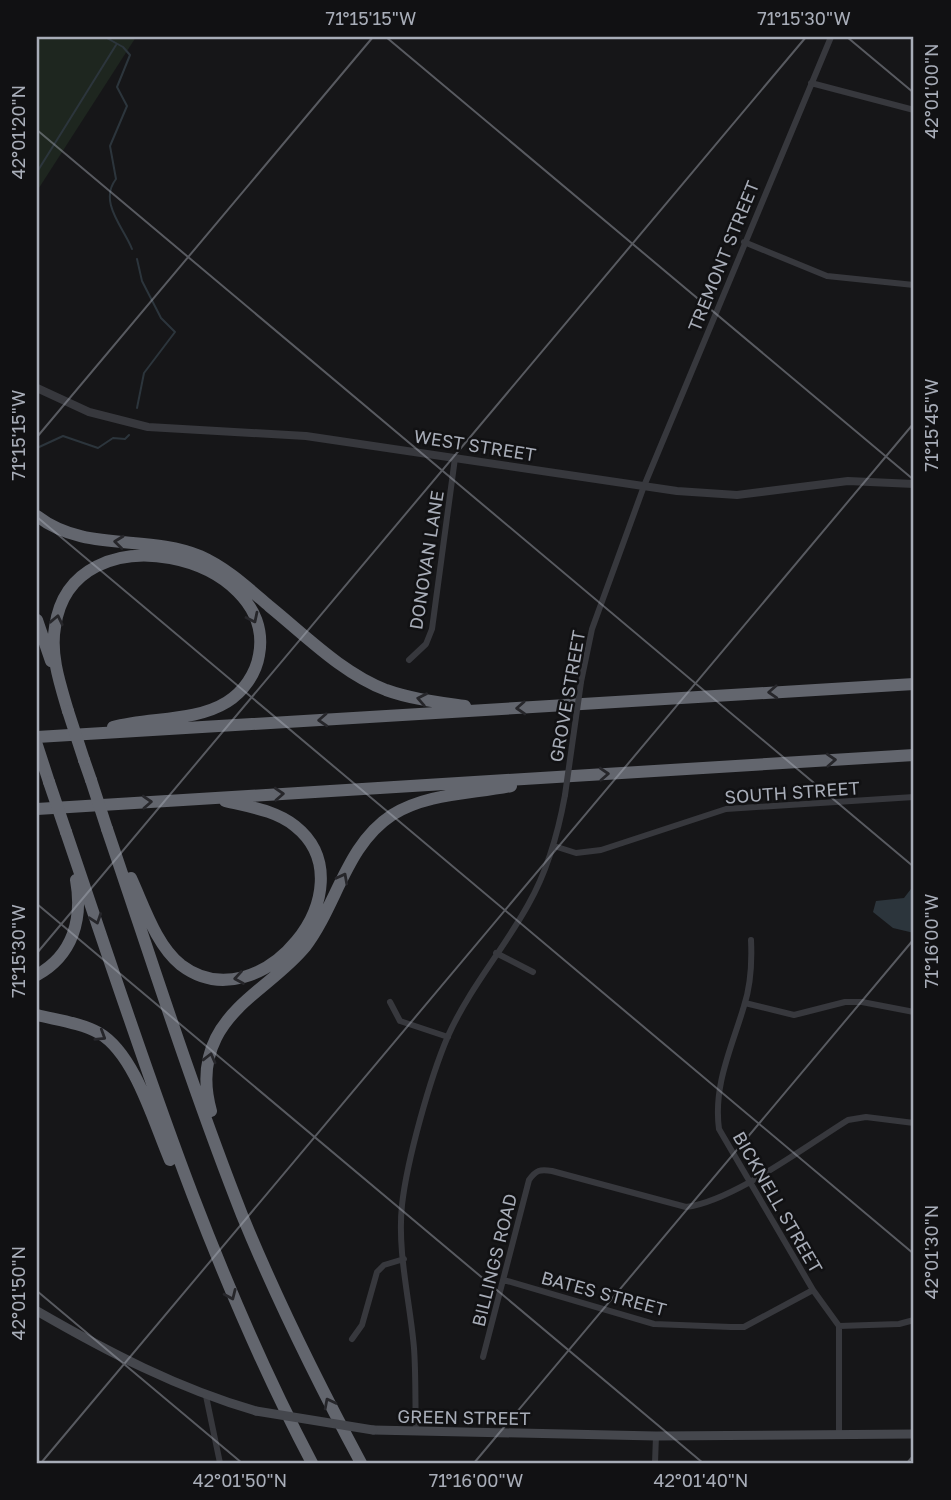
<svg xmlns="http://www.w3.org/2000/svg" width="951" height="1500" viewBox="0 0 951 1500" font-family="'Golos Text',sans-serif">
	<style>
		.green { fill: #1e261f }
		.water { fill: #2c353c }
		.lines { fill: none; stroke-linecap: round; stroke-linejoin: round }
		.stream { stroke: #2c353c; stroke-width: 2 }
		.minor { stroke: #37383d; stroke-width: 6 }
		.tertiary { stroke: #37383d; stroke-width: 8 }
		.secondary { stroke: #45474d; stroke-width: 9 }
		.motorway { stroke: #63666e; stroke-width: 12 }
		.minor-bridge { stroke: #37383d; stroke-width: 6 }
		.secondary-bridge { stroke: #45474d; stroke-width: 9 }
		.motorway-bridge { stroke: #63666e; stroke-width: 12 }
		.oneway { stroke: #26262a }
		.ticks { fill: none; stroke: #a8adb8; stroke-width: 2; stroke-opacity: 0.45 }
		.labels { text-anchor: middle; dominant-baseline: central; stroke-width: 5; stroke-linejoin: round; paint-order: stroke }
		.street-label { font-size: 18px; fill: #a8adb8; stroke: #111113 }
		.neatline { fill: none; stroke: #a8adb8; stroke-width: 2.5 }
		.ticks-label { font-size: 18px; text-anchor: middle; fill: #a8adb8 }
	</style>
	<rect width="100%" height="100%" fill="#161618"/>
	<path class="green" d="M37,37H136L37,191Z"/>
	<path class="water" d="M914,885V933L893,928L873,912L876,901L904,898Z"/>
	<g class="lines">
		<path class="stream" d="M105,37L123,47L130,55L117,87L127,106L110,146L116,179C98,202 124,228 132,249
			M37,172L116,45
			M137,259L142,281L161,318L175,332L144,373L137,408
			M37,448L63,436L98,448L113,438L125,439L129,435"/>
		<path class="minor" d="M811,83L914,110
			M744,242L827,276L914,285
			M409,660L426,644L432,629L455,458
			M581,682L592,629L644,486L831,37
			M554,846L576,853L601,850L726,809L914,797
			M751,940C752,961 751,985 744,1006C732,1047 713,1085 719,1129L813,1290L839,1326V1433
			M496,953L533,972
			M390,1002L400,1021L448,1037
			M745,1003L794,1015L845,1002H862L914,1012
			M504,1280L654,1324L731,1327H744L813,1290
			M839,1326L899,1324L914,1320
			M352,1339L362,1325L377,1272L384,1265L404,1259
			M483,1357L529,1180C536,1170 540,1169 552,1171L686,1207C733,1201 806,1146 848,1120L866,1117L914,1123
			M206,1396L220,1463
			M416,1432C415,1404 416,1376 414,1348C410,1301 397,1252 402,1205C407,1160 430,1078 448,1036C469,989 503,950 528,905C548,870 558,834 565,795
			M655,1463L656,1436"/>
		<path class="tertiary" d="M37,388L89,412L148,427L306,436L677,491L737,495L848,481L914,484"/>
		<path class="secondary" d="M37,1311C108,1352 177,1388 256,1411
			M373,1430L656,1436L914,1434"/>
		<path class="motorway" d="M37,516C85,553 147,534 200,556C227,568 248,588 269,606C306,636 342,673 386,690C411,699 438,702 465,706
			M37,620L51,661
			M68,711C60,684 50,655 55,627C72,506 278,555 259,655C256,674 243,692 227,702C195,722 149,717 113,727
			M37,737L914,684
			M37,745L49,782
			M84,760L91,780
			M37,809L914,755
			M107,829C151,958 192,1088 242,1215C277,1300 318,1383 361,1463
			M66,832C139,1046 206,1262 312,1463
			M131,878C144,906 156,945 181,965C260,1025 372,887 295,826C275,810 249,807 225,801
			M37,975C73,955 83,919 76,880
			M37,1015C57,1020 81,1023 99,1033C135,1054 154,1123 170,1160
			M211,1111C204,1086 204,1062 216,1038C235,1000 278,980 305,947C337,905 346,845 392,815C427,793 472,794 511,786"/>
		<path class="minor-bridge" d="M565,795L581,682"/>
		<path class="secondary-bridge" d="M256,1411L373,1430"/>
		<path class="motorway-bridge" d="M68,711L84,760
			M91,780L107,829
			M49,782L66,832"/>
	</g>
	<defs><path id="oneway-chevron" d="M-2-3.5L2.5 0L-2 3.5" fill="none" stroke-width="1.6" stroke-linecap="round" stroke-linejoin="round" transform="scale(1.75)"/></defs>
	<g class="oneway">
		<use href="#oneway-chevron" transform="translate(119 542) rotate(-174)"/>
		<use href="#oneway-chevron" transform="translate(253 618) rotate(64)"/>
		<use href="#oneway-chevron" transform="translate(57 620) rotate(-78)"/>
		<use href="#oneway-chevron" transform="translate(773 692) rotate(177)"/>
		<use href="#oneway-chevron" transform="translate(422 699) rotate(-169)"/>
		<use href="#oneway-chevron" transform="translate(521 708) rotate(177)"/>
		<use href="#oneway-chevron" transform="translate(323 720) rotate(177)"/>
		<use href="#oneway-chevron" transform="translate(831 760) rotate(-3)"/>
		<use href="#oneway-chevron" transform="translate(604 774) rotate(-3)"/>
		<use href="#oneway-chevron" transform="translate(279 794) rotate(-3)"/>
		<use href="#oneway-chevron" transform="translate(147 802) rotate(-3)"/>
		<use href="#oneway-chevron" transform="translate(343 878) rotate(-62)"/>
		<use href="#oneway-chevron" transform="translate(96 919) rotate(71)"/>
		<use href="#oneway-chevron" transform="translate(239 978) rotate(171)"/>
		<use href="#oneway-chevron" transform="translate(101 1036) rotate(32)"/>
		<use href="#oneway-chevron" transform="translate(210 1058) rotate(-76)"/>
		<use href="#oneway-chevron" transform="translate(231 1295) rotate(66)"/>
		<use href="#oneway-chevron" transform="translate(329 1403) rotate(-117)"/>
	</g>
	<path class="ticks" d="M386,37L914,480M847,37L914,93M37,130L914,867M37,437L373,37M37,517L914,1254M37,904L703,1463M37,953L806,37M37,1291L242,1463M41,1463L914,423M474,1463L914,939M907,1463L914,1455"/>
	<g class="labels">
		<g class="street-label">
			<text transform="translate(723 256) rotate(-68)">TREMONT STREET</text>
			<text transform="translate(475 445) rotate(9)">WEST STREET</text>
			<text transform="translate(426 560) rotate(-81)">DONOVAN LANE</text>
			<text transform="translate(567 696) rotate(-80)">GROVE STREET</text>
			<text transform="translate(792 792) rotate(-4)">SOUTH STREET</text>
			<text transform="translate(778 1202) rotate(60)">BICKNELL STREET</text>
			<text transform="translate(494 1260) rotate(-76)">BILLINGS ROAD</text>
			<text transform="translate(604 1293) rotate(15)">BATES STREET</text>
			<text transform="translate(464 1417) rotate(1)">GREEN STREET</text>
		</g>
	</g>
	<rect width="951" height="1500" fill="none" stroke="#111113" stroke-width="77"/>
	<rect x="38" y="38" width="874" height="1424" class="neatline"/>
	<g class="ticks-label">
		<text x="371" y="25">71°15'15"W</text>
		<text x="804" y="25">71°15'30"W</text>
		<text transform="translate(932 91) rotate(-90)" y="6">42°01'00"N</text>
		<text transform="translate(19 132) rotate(-90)" y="6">42°01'20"N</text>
		<text transform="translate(932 425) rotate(-90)" y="6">71°15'45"W</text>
		<text transform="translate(19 435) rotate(-90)" y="6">71°15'15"W</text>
		<text transform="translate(932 941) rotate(-90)" y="6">71°16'00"W</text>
		<text transform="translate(19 951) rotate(-90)" y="6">71°15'30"W</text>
		<text transform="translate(932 1252) rotate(-90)" y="6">42°01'30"N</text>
		<text transform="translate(19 1293) rotate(-90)" y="6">42°01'50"N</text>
		<text x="240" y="1487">42°01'50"N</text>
		<text x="476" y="1487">71°16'00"W</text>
		<text x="701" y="1487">42°01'40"N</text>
	</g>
</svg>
